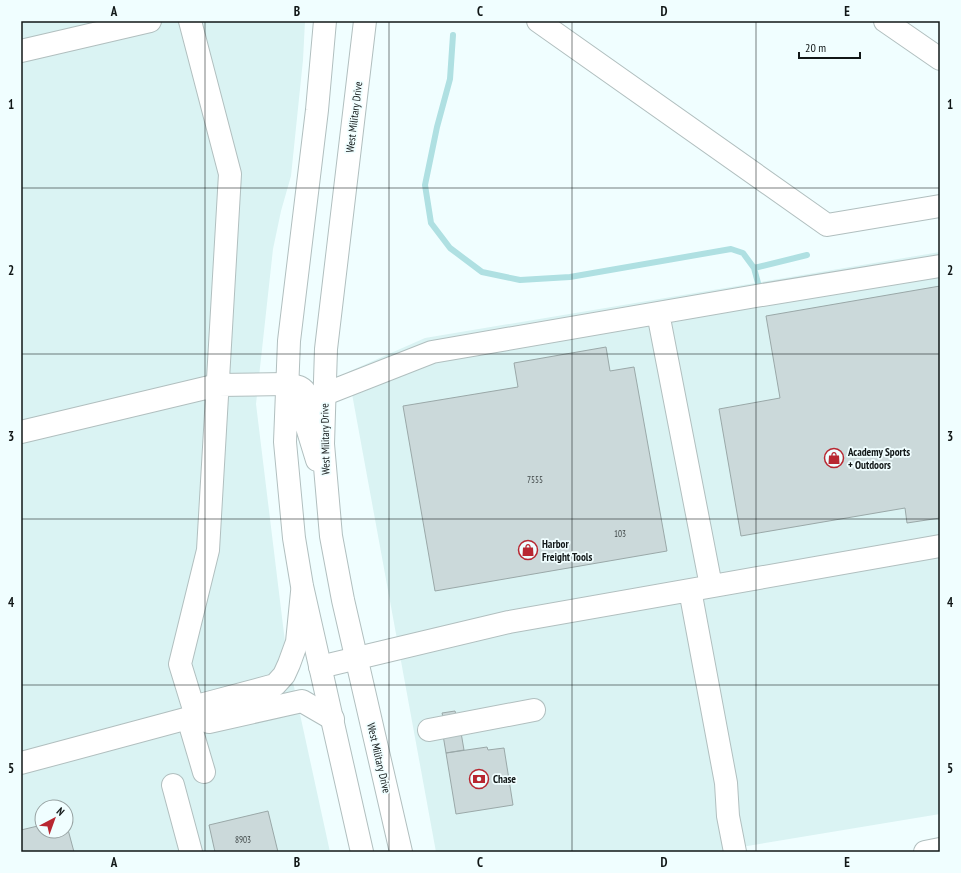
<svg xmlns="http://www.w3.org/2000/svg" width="961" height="873" viewBox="0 0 961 873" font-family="'PT Sans Narrow',sans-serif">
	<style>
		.built { fill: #daf3f3; fill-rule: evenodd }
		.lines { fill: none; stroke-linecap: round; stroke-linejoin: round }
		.stream { stroke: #afe0e2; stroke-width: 6 }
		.building { fill: #cbd9da; stroke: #9aa8a8 }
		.minor-casing { stroke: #b1bfbf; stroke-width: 24 }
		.major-casing { stroke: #b1bfbf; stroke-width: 24 }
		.minor { stroke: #fff; stroke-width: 22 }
		.major { stroke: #fff; stroke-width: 22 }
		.grid { fill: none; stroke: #111717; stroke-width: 1; stroke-opacity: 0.55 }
		.labels { text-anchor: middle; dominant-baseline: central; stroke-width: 3.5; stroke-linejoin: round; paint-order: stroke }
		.number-label { font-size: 9px; fill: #404848 }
		.street-label { font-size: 11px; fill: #111717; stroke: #f0feff }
		.poi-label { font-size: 11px; font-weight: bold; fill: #111717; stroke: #f0feff; text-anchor: start }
		.neatline { fill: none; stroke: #111717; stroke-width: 1.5 }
		.grid-label { font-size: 13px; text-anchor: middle; font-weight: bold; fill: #111717 }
	</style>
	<rect width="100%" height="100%" fill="#f0feff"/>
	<path class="built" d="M21,21H305L303,60L291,176L281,211L273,249L256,404L286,650L330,852H21ZM42,807H66V831H42Z
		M940,252V814L711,852H436L348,372L425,338Z"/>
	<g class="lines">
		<path class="stream" d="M453,35L450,79L437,127L425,185L431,223L450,248L482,272L520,280L570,277L731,249L743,253L754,268L758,283
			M754,268L807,255"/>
	</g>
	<path class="building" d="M940,286V518L907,523L905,508L741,536L719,409L780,398L766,316Z
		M606,347L610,371L634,367L667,551L435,591L403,406L518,387L514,363Z
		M455,711L456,715H458L464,750L446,753L440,717H443L442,713Z
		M487,747L488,750L504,748L513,805L456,814L446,753Z
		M268,811L278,852H215L209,825Z
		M66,822L74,852H21V830L42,825V831H66Z"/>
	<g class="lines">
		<defs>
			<path id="minor" d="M190,21L230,174L208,550L180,664L196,716L209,722L302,701L333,719
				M538,21L827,225L940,206
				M885,21L940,59
				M21,51L150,21
				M658,313L711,586
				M325,394L432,352L756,296L940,266
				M21,432L218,385L287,384
				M690,590L726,783L728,816L735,852
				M320,667L509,622L940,546
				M188,718L204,772
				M429,730L534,710
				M21,763L196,716L204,704L275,685L284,675L289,664L297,642L302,592
				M173,785L191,852"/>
			<path id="major" d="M325,21L317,110L289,341L285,442L294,538L302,586L362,852
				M365,21L326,349L323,444L331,536L343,600L401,852
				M287,384C295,386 303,386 306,394V424L317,460
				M925,852L940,849"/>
		</defs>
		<use href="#minor" class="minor-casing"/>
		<use href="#major" class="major-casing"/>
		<use href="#minor" class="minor"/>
		<use href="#major" class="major"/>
	</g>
	<path class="grid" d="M205,21V852M389,21V852M572,21V852M756,21V852M21,188H940M21,354H940M21,519H940M21,685H940"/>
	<defs>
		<symbol id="shop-ring" viewBox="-11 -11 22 22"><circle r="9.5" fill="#f0feff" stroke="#b82731" stroke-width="1.5"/><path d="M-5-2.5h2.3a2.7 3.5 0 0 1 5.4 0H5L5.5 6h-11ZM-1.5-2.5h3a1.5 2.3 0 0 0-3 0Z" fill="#b82731"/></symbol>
		<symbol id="bank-ring" viewBox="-11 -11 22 22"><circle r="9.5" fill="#f0feff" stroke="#b82731" stroke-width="1.5"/><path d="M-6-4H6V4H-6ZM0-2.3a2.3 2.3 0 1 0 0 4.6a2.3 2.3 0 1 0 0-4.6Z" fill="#b82731"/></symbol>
	</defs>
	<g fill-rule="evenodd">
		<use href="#shop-ring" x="823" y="447" width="22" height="22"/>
		<use href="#shop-ring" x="517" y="539" width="22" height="22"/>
		<use href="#bank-ring" x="468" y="768" width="22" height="22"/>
	</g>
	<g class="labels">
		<g class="number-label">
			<text x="535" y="479">7555</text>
			<text x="620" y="533">103</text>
			<text x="243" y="839">8903</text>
		</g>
		<g class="street-label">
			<text transform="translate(354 117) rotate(-83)">West Military Drive</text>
			<text transform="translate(325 439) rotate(-91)">West Military Drive</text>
			<text transform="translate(379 758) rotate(77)">West Military Drive</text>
		</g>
		<g class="poi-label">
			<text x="848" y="452">Academy Sports<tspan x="848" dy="13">+ Outdoors</tspan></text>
			<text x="542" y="544">Harbor<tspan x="542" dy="13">Freight Tools</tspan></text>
			<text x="493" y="779">Chase</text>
		</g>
	</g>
	<rect width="961" height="873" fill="none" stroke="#f0feff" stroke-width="44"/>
	<g transform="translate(54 819) rotate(41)"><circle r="19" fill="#f0feff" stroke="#97a2a2"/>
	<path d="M0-3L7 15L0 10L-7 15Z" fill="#b82731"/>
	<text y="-6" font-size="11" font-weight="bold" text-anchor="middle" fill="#111717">N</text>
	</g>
	<path d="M799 52v6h61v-6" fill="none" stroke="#111717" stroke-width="2"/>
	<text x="805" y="52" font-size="12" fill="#111717" stroke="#f0feff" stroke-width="3" paint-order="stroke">20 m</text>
	<rect x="22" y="22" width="917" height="829" class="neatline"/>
	<g class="grid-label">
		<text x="114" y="16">A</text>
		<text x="297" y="16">B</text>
		<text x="480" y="16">C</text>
		<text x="664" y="16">D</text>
		<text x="847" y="16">E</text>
		<text x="11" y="109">1</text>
		<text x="950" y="109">1</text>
		<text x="11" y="275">2</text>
		<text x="950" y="275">2</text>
		<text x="11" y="441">3</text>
		<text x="950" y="441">3</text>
		<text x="11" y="607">4</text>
		<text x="950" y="607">4</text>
		<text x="11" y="773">5</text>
		<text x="950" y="773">5</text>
		<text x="114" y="867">A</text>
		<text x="297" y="867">B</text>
		<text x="480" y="867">C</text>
		<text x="664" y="867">D</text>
		<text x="847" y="867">E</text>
	</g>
</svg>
